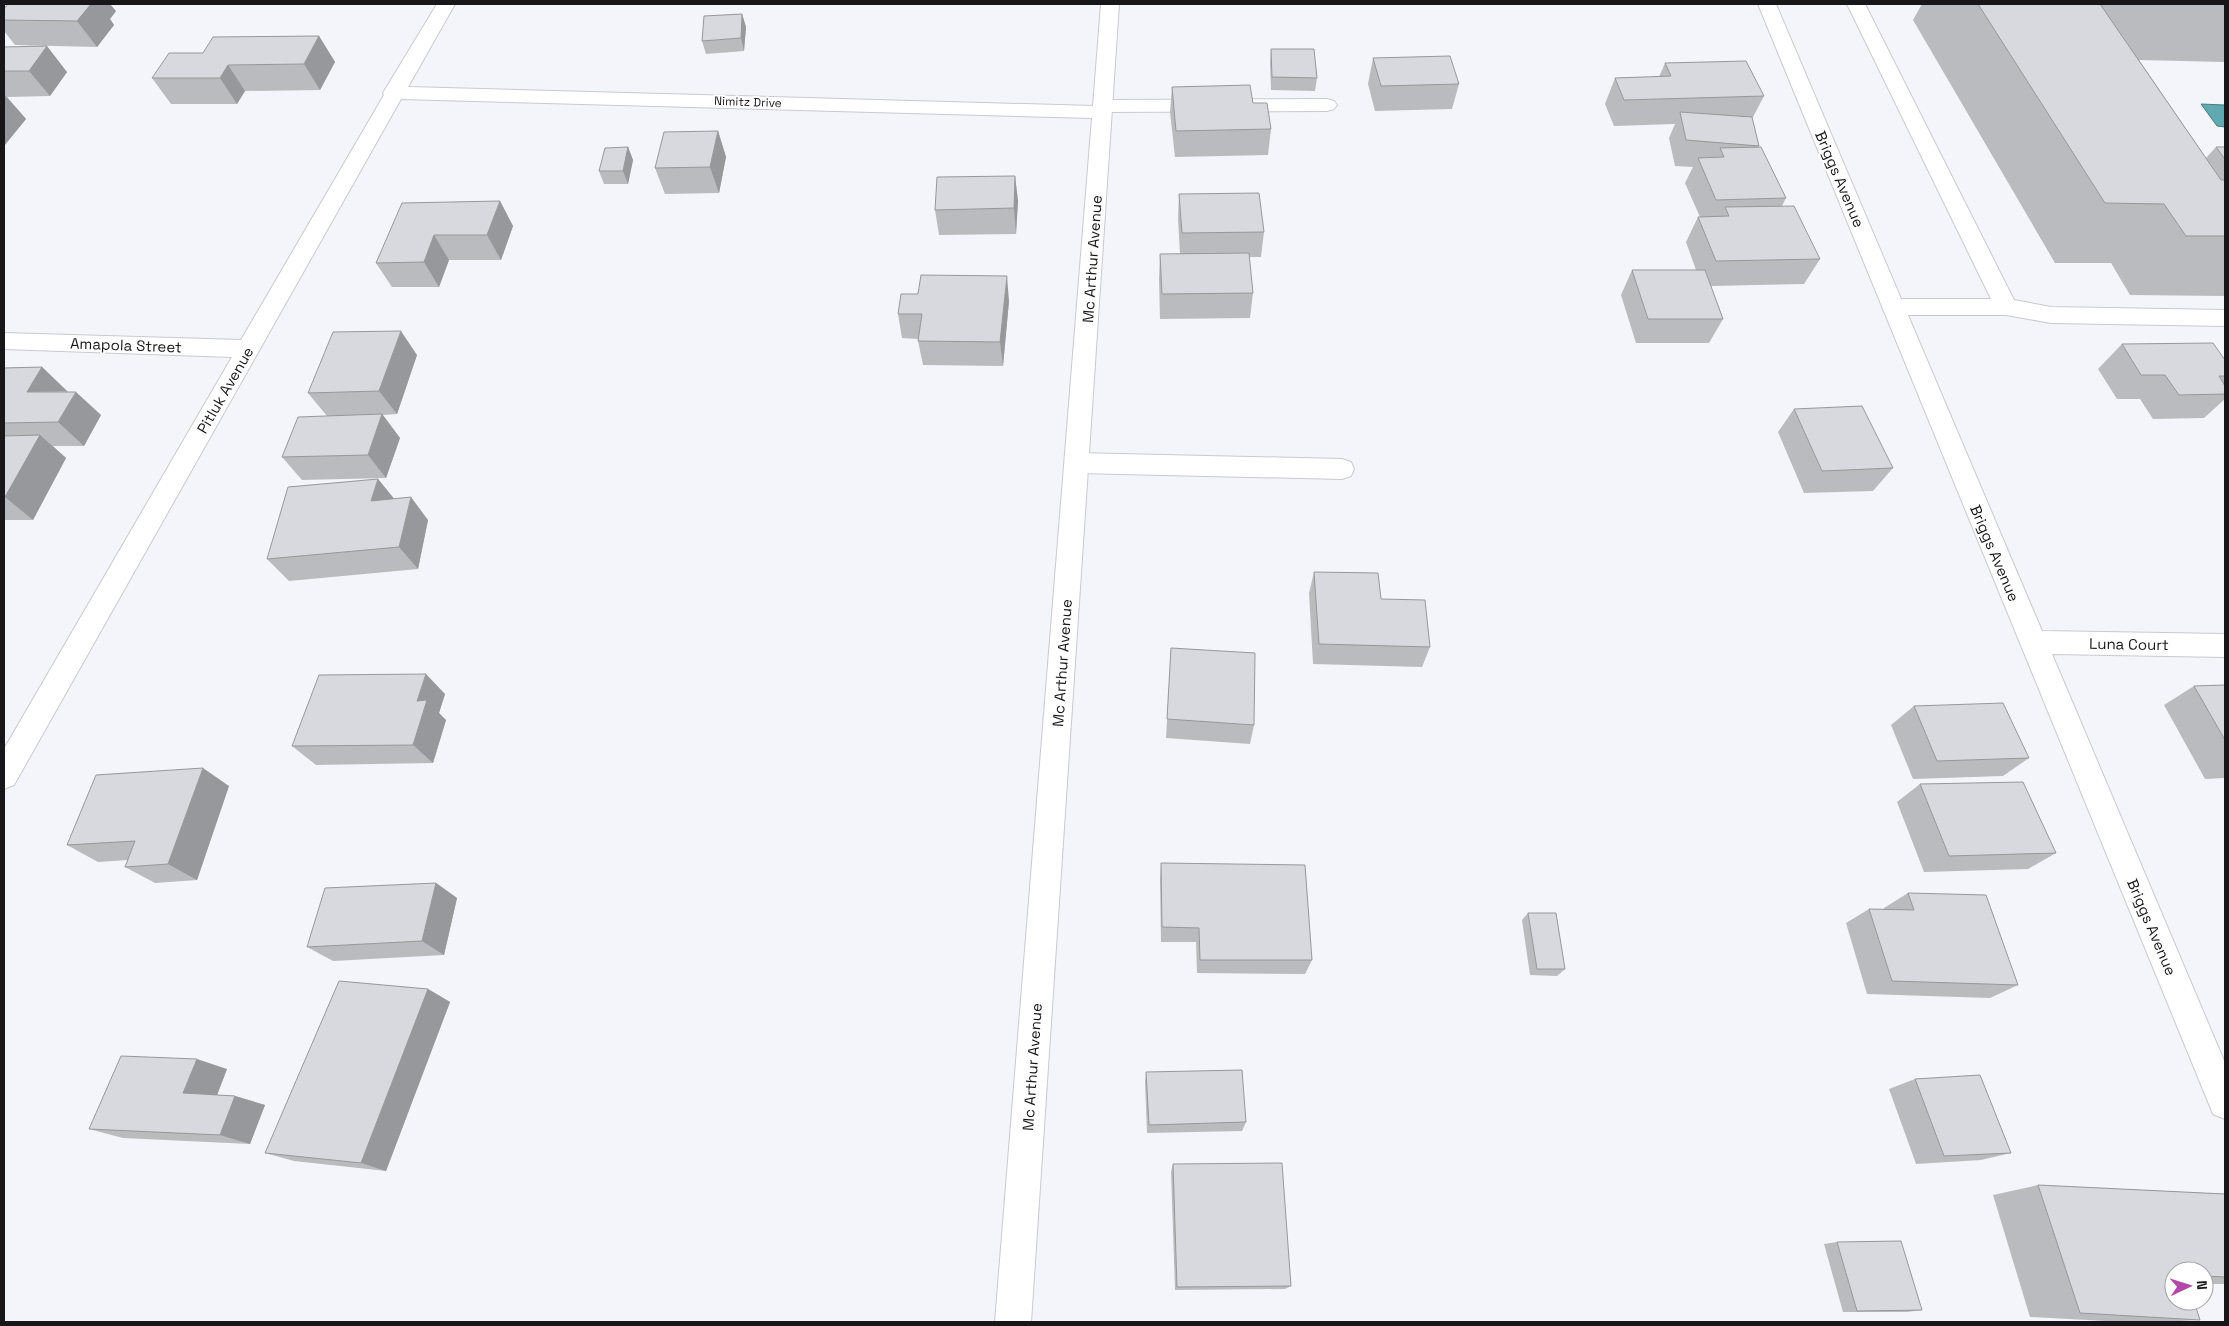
<svg xmlns="http://www.w3.org/2000/svg" width="2229" height="1326" viewBox="0 0 2229 1326" font-family="'Space Grotesk',sans-serif">
	<style>
		.water { fill: #61a9b0; stroke: #4b7d83 }
		.lines { fill: none; stroke-linecap: round; stroke-linejoin: round }
		.lane-casing { stroke: #c9cacf; stroke-width: 2 }
		.street-casing { stroke: #c9cacf; stroke-width: 2 }
		.lane { fill: #fff; fill-rule: evenodd }
		.street { fill: #fff; fill-rule: evenodd }
		.wall { fill: #babbbf }
		.shaded-wall { fill: #97989b }
		.building { fill: #d8d9de; stroke: #97989b }
		.labels { text-anchor: middle; dominant-baseline: central; stroke-width: 4; stroke-linejoin: round; paint-order: stroke }
		.far-street-label { font-size: 12px; fill: #171719; stroke: #fff }
		.street-label { font-size: 15px; fill: #171719; stroke: #fff }
	</style>
	<rect width="100%" height="100%" fill="#f4f5fa"/>
	<path class="water" d="M2201,104L2225,105V127L2217,126Z"/>
	<g class="lines">
		<defs>
			<path id="lane" d="M1847,4H1865L2014,300L2051,307L2225,310V326L2051,323L2006,315H1893L1885,313L1882,307L1885,301L1893,299H1991Z
				M1327,99L1334,101L1337,105L1334,109L1327,111L1103,112L1096,110L1093,106L1096,102L1103,100Z
				M1077,453L1342,459L1351,462L1354,469L1351,476L1342,479L1077,473L1068,470L1065,463L1068,456Z"/>
			<path id="street" d="M437,4H455L408,87L1093,106L1101,4H1119L1031,1322H995L1092,118L401,99L14,785L4,789V749L232,357L4,349V333L241,340L384,95L383,93Z
				M1758,4H1776L2042,631L2225,634V657L2052,654L2225,1063V1119L2213,1114Z"/>
		</defs>
		<use href="#lane" class="lane-casing"/>
		<use href="#street" class="street-casing"/>
		<use href="#lane" class="lane"/>
		<use href="#street" class="street"/>
	</g>
	<path class="wall" d="M521,4H580L579,5H522Z
		M1922,4H2225V62L2139,60L2206,158L2216,147H2225V296L2130,295L2111,263H2055L1913,20Z
		M4,9L116,11L110,19L114,25L97,47L15,45L4,31Z
		M742,14L746,27L744,51L706,54L702,41Z
		M319,36L335,62L320,90L245,91L237,104H171L152,78L203,53Z
		M4,47L67,72L50,96L7,97L26,119L4,146Z
		M1271,49L1317,78L1315,91L1271,90L1270,62Z
		M1373,58L1459,84L1452,109L1375,111L1368,84Z
		M1665,63L1764,96L1752,119L1759,146V147L1786,198L1782,206L1820,259L1804,284L1711,286L1723,319L1709,343H1636L1621,295L1632,270H1696L1686,242L1698,217H1700L1685,183L1693,167L1675,166L1669,138L1675,124L1614,126L1605,104L1615,78L1659,77Z
		M1172,87L1253,103L1271,129L1268,155L1175,157L1170,112Z
		M718,131L726,157L719,193L665,194L655,168Z
		M628,147L633,160L628,184H604L599,171Z
		M1015,176L1018,201L1016,234L939,235L935,210Z
		M1179,194L1264,232L1261,257H1249L1253,293L1250,318L1160,319L1159,279L1160,254H1180L1178,219Z
		M500,201L513,226L501,260H449L439,287H392L376,263Z
		M1009,301L1003,366L923,365L918,341V339L902,338L898,314Z
		M2122,344L2225,360V399L2204,418L2153,419L2140,399H2117L2098,369Z
		M417,355L397,414L383,415L400,438L386,478L302,480L282,457L327,416L308,393Z
		M42,367L67,391L101,415L84,446H53L66,458L33,520H4V368Z
		M1794,409L1893,468L1873,491L1804,493L1778,432Z
		M378,479L394,499L428,520L418,569L289,581L267,559Z
		M1314,572L1430,647L1422,667L1313,664L1309,593Z
		M1171,648L1254,725L1250,744L1166,738Z
		M2225,685V778L2205,779L2164,705L2194,686Z
		M445,694L439,713L446,720L433,763L316,765L292,746Z
		M1914,706L2029,758L2003,776L1913,779L1891,725Z
		M1920,784L2056,853L2028,869L1924,872L1897,802Z
		M229,786L197,880L155,883L125,867L128,860L98,862L67,845Z
		M1161,863L1312,960L1305,974L1197,973L1196,942H1161L1160,879Z
		M436,883L457,898L444,955L333,961L307,947Z
		M1908,893L2018,985L1990,998L1867,994L1846,923L1869,909H1884V908Z
		M1528,913L1565,969L1557,976L1530,975L1522,920Z
		M428,989L450,1002L386,1171L294,1161L265,1153Z
		M227,1069L217,1095L235,1096L265,1105L250,1144L123,1138L89,1129Z
		M1146,1072L1246,1122L1242,1131L1147,1133L1145,1082Z
		M1915,1079L2011,1153L1981,1160L1916,1164L1889,1089Z
		M1173,1164L1291,1286L1285,1289L1175,1290L1171,1172Z
		M2038,1185L2225,1194V1284H2204V1271H2174L2200,1320L2162,1322H2124L2030,1317L1993,1195Z
		M1837,1242L1922,1310L1907,1312H1843L1824,1244Z"/>
	<path class="shaded-wall" d="M90,4H110L116,11L110,19L114,25L97,47L77,21Z
		M742,14L746,27L744,51L741,38Z
		M319,36L335,62L320,90L304,64Z
		M47,46L67,72L50,96L29,71Z
		M228,65L245,91L237,104L220,78Z
		M4,94L26,119L4,146Z
		M718,131L726,157L719,193L710,167Z
		M628,147L633,160L628,184L623,171Z
		M1015,176L1018,201L1016,234L1014,208Z
		M500,201L513,226L501,260L487,235Z
		M434,235L449,260L439,287L424,262Z
		M1007,276L1009,301L1003,366L1000,342Z
		M401,331L417,355L397,414L379,391Z
		M42,367L67,391L27,392Z
		M76,392L101,415L84,446L58,422Z
		M382,414L400,438L386,478L368,455Z
		M40,435L66,458L33,520L5,497Z
		M378,479L396,501H371Z
		M411,497L428,520L418,569L399,547Z
		M426,674L445,694L439,713L446,720L433,763L413,745L417,701Z
		M203,768L229,786L197,880L168,864Z
		M436,883L457,898L444,955L422,941Z
		M428,989L450,1002L386,1171L361,1163Z
		M197,1059L227,1069L214,1103L183,1093Z
		M235,1096L265,1105L250,1144L220,1135Z"/>
	<path class="building" d="M8,4H91L77,21L4,20V9Z
		M1978,4H2100L2221,180H2225V236H2186L2164,204L2105,203Z
		M742,14L741,38L702,41L704,16Z
		M319,36L304,64L228,65L220,78H152L169,53H203L213,37Z
		M47,46L29,71H4V47Z
		M1271,49H1314L1317,78L1272,77Z
		M1450,56L1459,84L1381,86L1373,58Z
		M1746,61L1764,96L1624,100L1615,78L1671,76L1665,63Z
		M1250,85L1253,103H1267L1271,129L1176,131L1172,87Z
		M1680,112L1752,117L1759,146L1686,140Z
		M718,131L710,167L655,168L664,132Z
		M628,147L623,171H599L605,148Z
		M1761,147L1786,198L1716,200L1698,158L1724,157L1720,148Z
		M2216,147H2225V159Z
		M1015,176L1014,208L935,210L937,177Z
		M1259,193L1264,232L1182,233L1179,194Z
		M500,201L487,235H434L424,262L376,263L402,203Z
		M1794,206L1820,259L1716,261L1698,217L1729,216L1725,207Z
		M1249,253L1253,293L1162,294L1160,254Z
		M1632,270H1705L1723,319H1648Z
		M921,275L1007,276L1000,342L918,341L922,314H898L901,294H918Z
		M401,331L379,391L308,393L333,332Z
		M2213,343L2225,360V376H2219L2225,386V394L2179,395L2165,375H2141L2122,344Z
		M42,367L27,392H76L58,422L4,423V368Z
		M1862,406L1893,468L1822,471L1794,409Z
		M382,414L368,455L282,457L298,417Z
		M40,435L5,497H4V436Z
		M378,479L371,501L411,497L399,547L267,559L288,487Z
		M1314,572L1378,573L1381,599L1425,600L1430,647L1319,644Z
		M1171,648L1255,653L1254,725L1167,719Z
		M426,674L417,701L427,700L413,745L292,746L319,675Z
		M2225,685V740L2194,686Z
		M2003,703L2029,758L1937,761L1914,706Z
		M203,768L168,864L125,867L135,841L67,845L96,775Z
		M2023,782L2056,853L1949,856L1920,784Z
		M1161,863L1305,865L1312,960H1200L1199,928L1162,927Z
		M436,883L422,941L307,947L325,888Z
		M1908,893L1986,895L2018,985L1892,981L1869,909L1914,910Z
		M1528,913H1556L1565,969H1537Z
		M339,981L428,989L361,1163L265,1153Z
		M121,1056L197,1059L183,1093L235,1096L220,1135L89,1129Z
		M1242,1070L1246,1122L1149,1125L1146,1072Z
		M1980,1075L2011,1153L1944,1156L1915,1079Z
		M1282,1163L1291,1286L1177,1287L1173,1164Z
		M2038,1185L2225,1194V1277L2204,1276V1271H2174V1301H2194L2200,1320L2080,1313Z
		M1901,1241L1922,1310L1857,1311L1837,1242Z"/>
	<g class="labels">
		<g class="far-street-label">
			<text transform="translate(748 102) rotate(2)">Nimitz Drive</text>
		</g>
		<g class="street-label">
			<text transform="translate(1840 179) rotate(67)">Briggs Avenue</text>
			<text transform="translate(1092 259) rotate(-86)">Mc Arthur Avenue</text>
			<text transform="translate(126 345) rotate(2)">Amapola Street</text>
			<text transform="translate(225 390) rotate(-60)">Pitluk Avenue</text>
			<text transform="translate(1995 553) rotate(67)">Briggs Avenue</text>
			<text transform="translate(2129 644) rotate(1)">Luna Court</text>
			<text transform="translate(1062 663) rotate(-86)">Mc Arthur Avenue</text>
			<text transform="translate(2152 927) rotate(67)">Briggs Avenue</text>
			<text transform="translate(1032 1067) rotate(-86)">Mc Arthur Avenue</text>
		</g>
	</g>
	<rect width="2229" height="1326" fill="none" stroke="#171719" stroke-width="10"/>
	<g transform="translate(2189 1286) rotate(86)"><circle r="24" fill="#ffffff" stroke="#a2a2a3"/>
	<path d="M0-4L9 19L0 12L-9 19Z" fill="#b248aa"/>
	<text y="-8" font-size="14" font-weight="bold" text-anchor="middle" fill="#171719">N</text>
	</g>
</svg>
